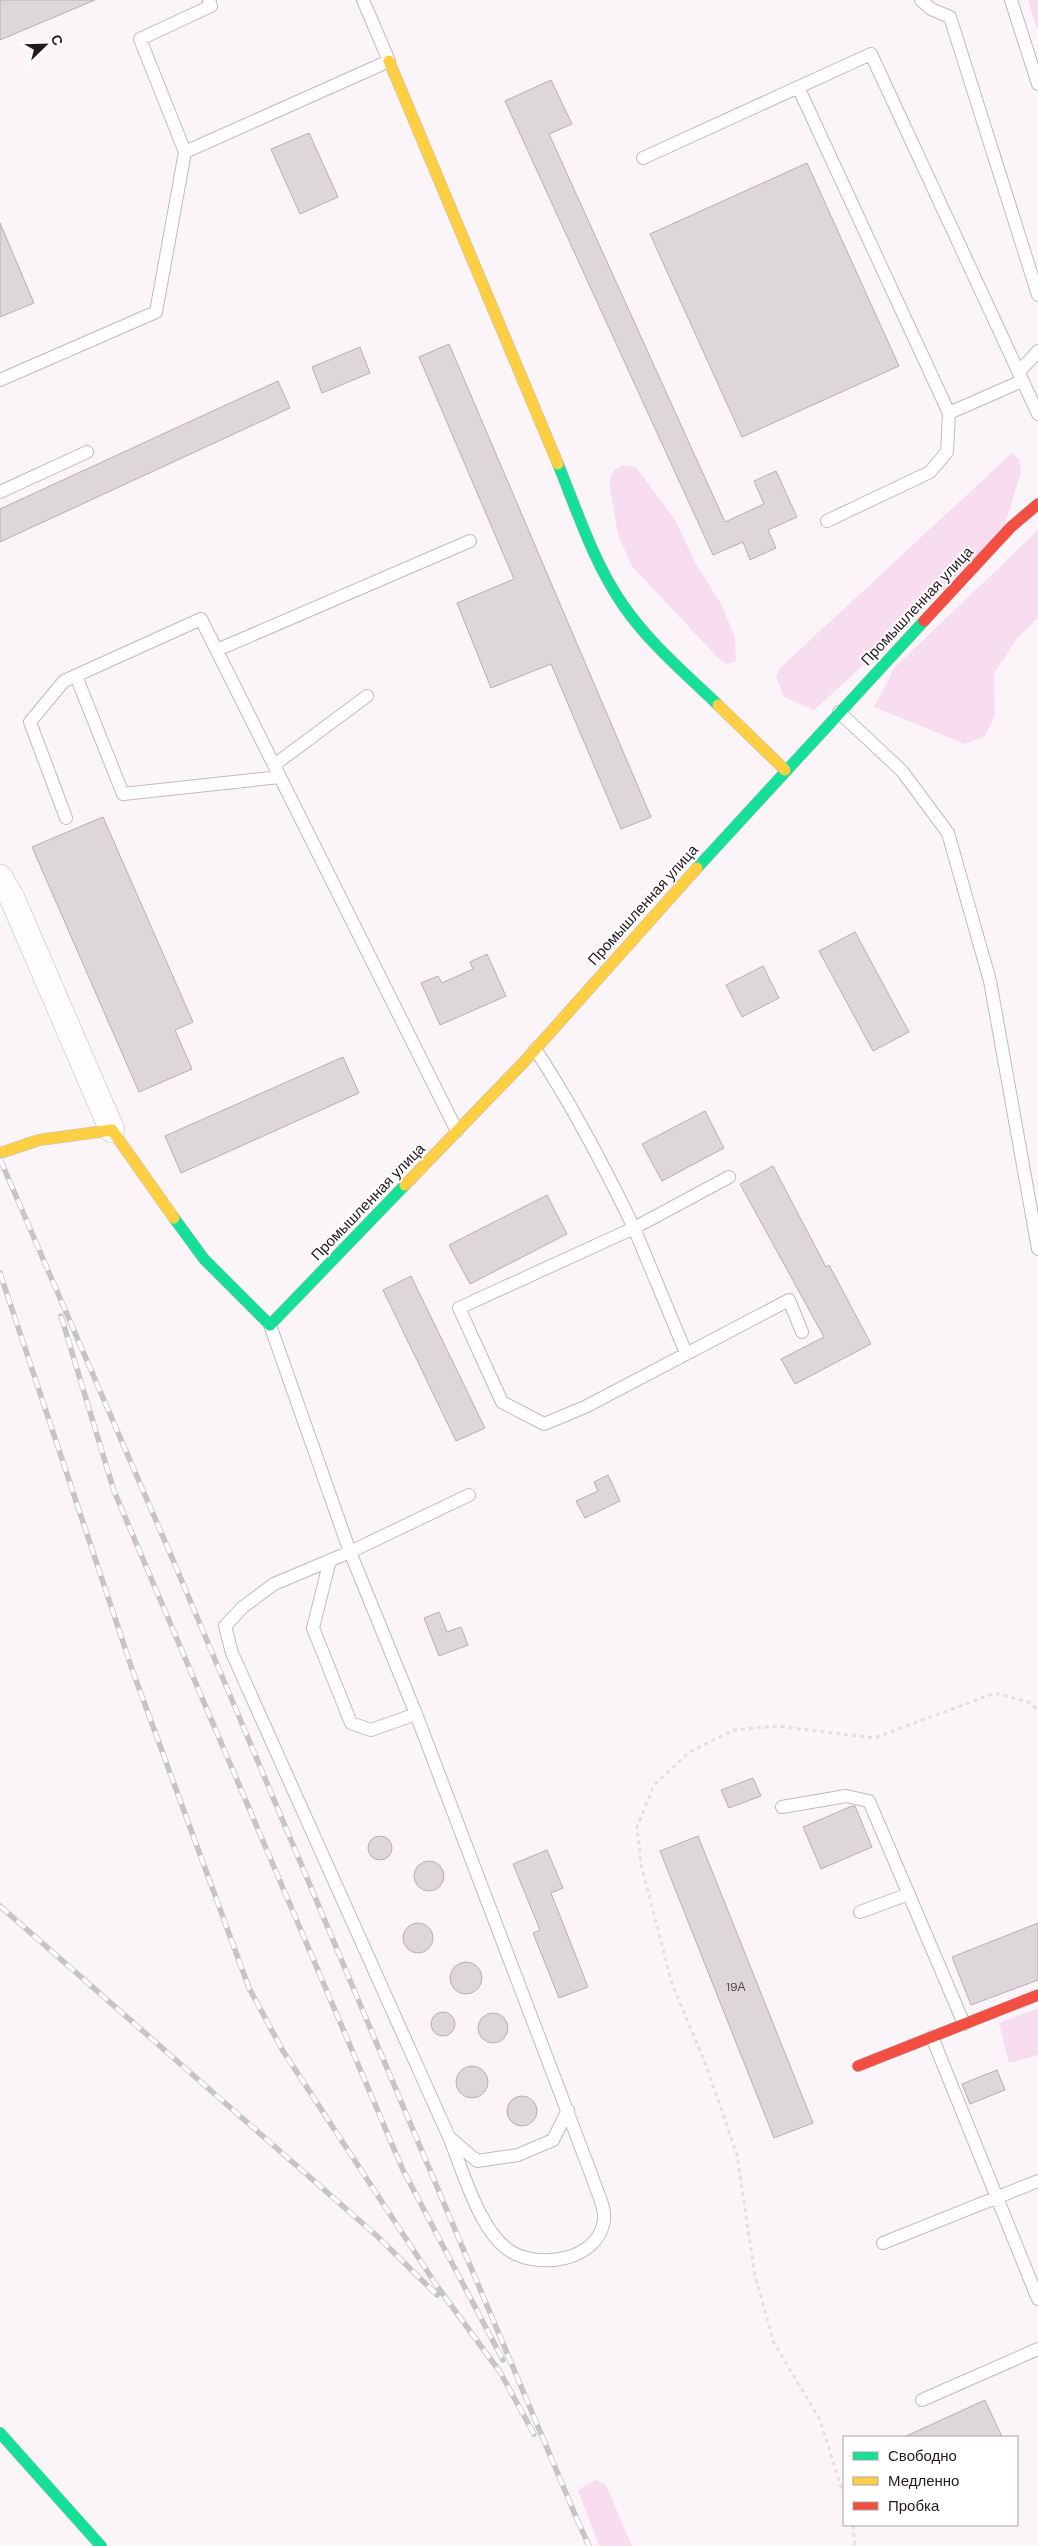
<svg xmlns="http://www.w3.org/2000/svg" width="1038" height="2546" viewBox="0 0 1038 2546" font-family="'DM Sans',sans-serif">
	<style>
		.green { fill: #f8dcf0 }
		.building { fill: #ddd6db; stroke: #b6aeb3 }
		.lines { fill: none; stroke-linecap: round; stroke-linejoin: round }
		.lane-casing { stroke: #c1babf; stroke-width: 14 }
		.street-casing { stroke: #c1babf; stroke-width: 26 }
		.fast-casing { stroke: #c1babf; stroke-width: 12 }
		.slow-casing { stroke: #c1babf; stroke-width: 12 }
		.jam-casing { stroke: #c1babf; stroke-width: 12 }
		.path { stroke: #e2dfe0; stroke-width: 3; stroke-dasharray: 4 4; stroke-linecap: butt }
		.lane { stroke: #fefefe; stroke-width: 12 }
		.street { stroke: #fefefe; stroke-width: 25 }
		.fast { stroke: #16e098; stroke-width: 11 }
		.slow { stroke: #ffcf43; stroke-width: 11 }
		.jam { stroke: #f24e42; stroke-width: 11 }
		.rail-casing { stroke: #c6c4c5; stroke-width: 5.5 }
		.rail { stroke: #fff; stroke-width: 4; stroke-dasharray: 11; stroke-linecap: butt }
		.labels { text-anchor: middle; dominant-baseline: central; stroke-width: 4; stroke-linejoin: round; paint-order: stroke }
		.number-label { font-size: 12px; fill: #52484f }
		.street-label { font-size: 15px; fill: #231920; stroke: #fff }
	</style>
	<rect width="100%" height="100%" fill="#fbf5f9"/>
	<path class="green" d="M1028,0H1038V32Z
		M1012,453L1020,460L1021,472L1004,527L917,616L814,710L784,697L776,677L780,668Z
		M624,465L636,467L675,520L696,564L721,604L735,637L736,662L726,664L717,657L631,565L618,534L609,481L614,470Z
		M1038,530V618L1018,637L994,674L995,716L985,736L965,744L874,707L895,667Z
		M1038,2008V2055L1009,2063L999,2023Z
		M596,2480L606,2485L632,2546H599L578,2490Z"/>
	<path class="building" d="M0,0H95L0,40Z
		M551,80L572,124L549,134L725,522L764,504L754,481L776,471L797,517L768,530L776,548L750,560L743,542L713,555L505,101Z
		M309,133L338,197L300,214L271,149Z
		M807,163L899,366L742,437L650,234Z
		M0,223L34,303L0,317Z
		M449,344L651,817L621,829L551,664L491,688L457,603L514,579L419,357Z
		M360,347L370,373L322,393L312,367Z
		M278,381L290,408L0,542V509Z
		M103,817L193,1022L175,1030L192,1069L139,1092L32,847Z
		M855,932L909,1032L873,1051L819,951Z
		M487,954L506,996L440,1025L421,983L438,976L442,983L473,969L470,962Z
		M763,966L779,998L742,1017L726,985Z
		M343,1057L359,1093L181,1173L165,1136Z
		M705,1111L724,1148L662,1181L642,1144Z
		M773,1166L826,1267L829,1265L871,1344L795,1384L781,1359L824,1337L740,1184Z
		M547,1195L567,1234L470,1284L449,1245Z
		M411,1276L485,1428L456,1441L383,1290Z
		M608,1475L620,1501L585,1518L576,1501L598,1491L594,1482Z
		M439,1612L447,1632L461,1627L468,1645L439,1656L424,1618Z
		M753,1778L761,1796L729,1808L721,1790Z
		M852,1806H855L872,1847L821,1869L803,1827Z
		M698,1836L813,2123L774,2138L660,1851Z
		M368 1848a12 12 0 1 1 24 0a12 12 0 1 1-24 0Z
		M547,1850L563,1888L551,1893L588,1987L559,1998L533,1933L540,1930L513,1864Z
		M414 1876a15 15 0 1 1 30 0a15 15 0 1 1-30 0Z
		M1038,1923V1980L971,2005L952,1957Z
		M403 1938a15 15 0 1 1 30 0a15 15 0 1 1-30 0Z
		M450 1978a16 16 0 1 1 32 0a16 16 0 1 1-32 0Z
		M431 2024a12 12 0 1 1 24 0a12 12 0 1 1-24 0Z
		M478 2028a15 15 0 1 1 30 0a15 15 0 1 1-30 0Z
		M456 2082a16 16 0 1 1 32 0a16 16 0 1 1-32 0Z
		M997,2070L1005,2090L970,2104L962,2084Z
		M507 2111a15 15 0 1 1 30 0a15 15 0 1 1-30 0Z
		M985,2400L1002,2437H904Z"/>
	<g class="lines">
		<defs>
			<path id="lane" d="M921,0L931,9L950,17L1038,295
				M1011,0L1038,84
				M798,87L949,413L1022,381
				M185,152L140,39L211,6L209,0
				M643,158L871,54L1038,414
				M1019,372L1038,351
				M0,380L156,312L185,152L389,61L363,0
				M0,492L87,452
				M827,521L930,472L947,452L949,413
				M217,650L470,541
				M76,676L123,794L280,777
				M839,712L902,771L948,833L990,981L1038,1249
				M274,765L367,696
				M66,818L30,722L64,681L201,619L457,1131
				M535,1049C573,1106 604,1166 634,1228L729,1177
				M270,1325L350,1552L416,1714L593,2179C596,2190 606,2208 604,2220C599,2260 540,2270 510,2251C479,2231 463,2170 449,2137
				M686,1353L634,1228L459,1308L502,1402L544,1424L585,1407L789,1300L802,1332
				M469,1495L350,1552L274,1584L243,1607L225,1626L232,1653L449,2137L477,2161L518,2155L553,2140L568,2110
				M330,1560L313,1628L351,1723L371,1730L416,1714
				M782,1807L846,1796L869,1801L964,2024
				M860,1912L909,1894
				M932,2037L1038,2299
				M883,2243L1038,2181
				M922,2400L1038,2349"/>
			<path id="street" d="M0,877L12,898L112,1130"/>
			<path id="fast" d="M558,464C577,511 594,563 623,605C649,643 685,673 718,705
				M697,868L924,621
				M174,1218L204,1259L270,1325L405,1185
				M0,2433L101,2546"/>
			<path id="slow" d="M389,61L558,464
				M718,705L785,770
				M0,1153L39,1140L112,1130L174,1218
				M405,1185L523,1063L697,868"/>
			<path id="jam" d="M924,621L1011,527L1038,504
				M858,2066L1038,1995"/>
		</defs>
		<use href="#lane" class="lane-casing"/>
		<use href="#street" class="street-casing"/>
		<use href="#fast" class="fast-casing"/>
		<use href="#slow" class="slow-casing"/>
		<use href="#jam" class="jam-casing"/>
		<path class="path" d="M844,2496L820,2420L774,2343L755,2276L737,2155L706,2065L672,1984L641,1864L637,1827L654,1785L689,1752L734,1730L777,1726L874,1738L995,1693L1031,1703L1038,1711
			M853,2525L855,2546"/>
		<use href="#lane" class="lane"/>
		<use href="#street" class="street"/>
		<use href="#fast" class="fast"/>
		<use href="#slow" class="slow"/>
		<use href="#jam" class="jam"/>
		<defs>
			<path id="rail" d="M0,1159L176,1567L579,2524
				M0,1273L133,1672L249,1988L283,2051L437,2286L500,2372L534,2434
				M61,1316L114,1491L154,1585L403,2170L503,2360
				M0,1906L377,2236L437,2295
				M577,2519L589,2546"/>
		</defs>
		<use href="#rail" class="rail-casing"/>
		<use href="#rail" class="rail"/>
	</g>
	<g class="labels">
		<g class="number-label">
			<text x="736" y="1987">19А</text>
		</g>
		<g class="street-label">
			<text transform="translate(917 606) rotate(-47)">Промышленная улица</text>
			<text transform="translate(643 905) rotate(-48)">Промышленная улица</text>
			<text transform="translate(368 1202) rotate(-46)">Промышленная улица</text>
		</g>
	</g>
	<rect x="843" y="2436" width="175" height="90" fill="#ffffff" stroke="#a7a3a6"/>
	<rect x="853" y="2452" width="25" height="8" fill="#16e098" stroke="#a7a3a6"/>
	<text x="888" y="2461" font-size="15" fill="#231920">Свободно</text>
	<rect x="853" y="2477" width="25" height="8" fill="#ffcf43" stroke="#a7a3a6"/>
	<text x="888" y="2486" font-size="15" fill="#231920">Медленно</text>
	<rect x="853" y="2502" width="25" height="8" fill="#f24e42" stroke="#a7a3a6"/>
	<text x="888" y="2511" font-size="15" fill="#231920">Пробка</text>
	<g transform="translate(45 45) rotate(67)" stroke="#ffffff" stroke-width="4" paint-order="stroke">
	<path d="M0-4L9 19L0 12L-9 19Z" fill="#231920"/>
	<text y="-8" font-size="14" font-weight="bold" text-anchor="middle" fill="#231920">С</text>
	</g>
</svg>
